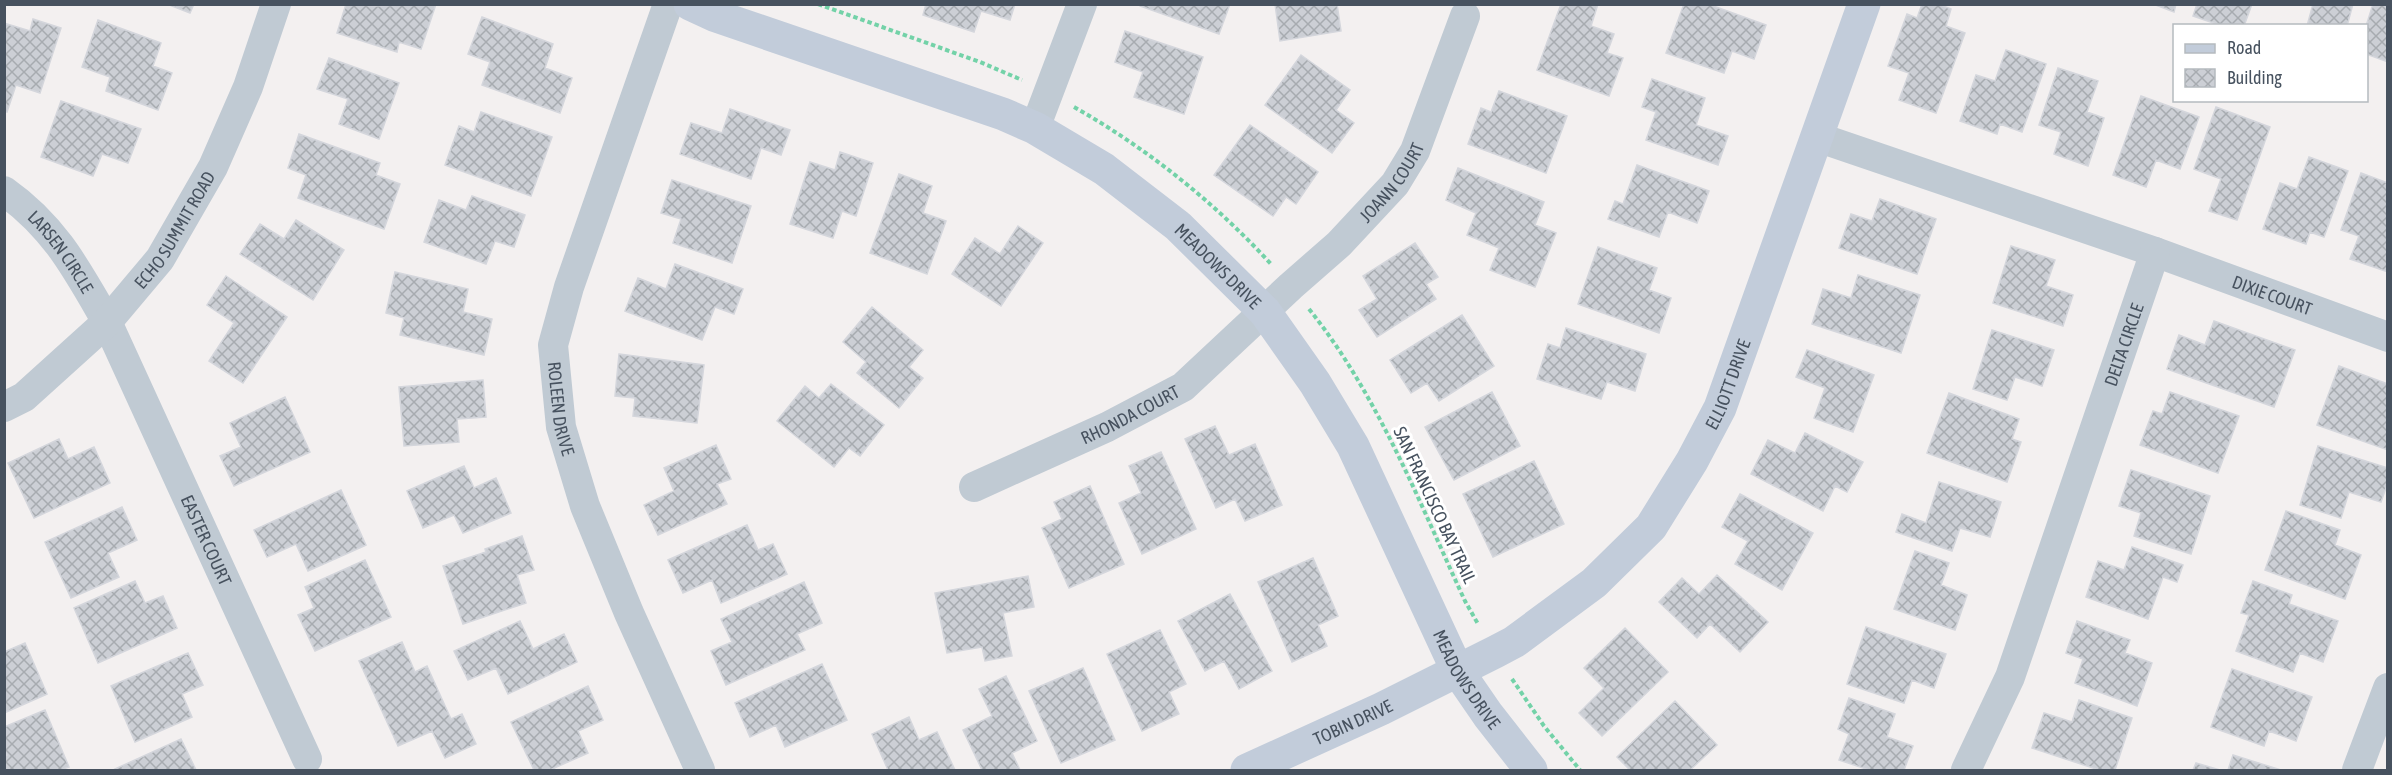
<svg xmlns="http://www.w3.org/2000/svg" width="2392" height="775" viewBox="0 0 2392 775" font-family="'Asap Condensed',sans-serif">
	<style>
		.building { fill: url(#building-cross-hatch); stroke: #d4d6dc; stroke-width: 1.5 }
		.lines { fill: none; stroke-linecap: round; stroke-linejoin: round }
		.path { stroke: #73d2a8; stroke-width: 4; stroke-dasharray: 4.5 3; stroke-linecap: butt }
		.street { stroke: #c0cad3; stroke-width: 30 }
		.secondary { stroke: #c2ccda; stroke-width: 33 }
		.labels { text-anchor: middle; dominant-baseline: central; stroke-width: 6; stroke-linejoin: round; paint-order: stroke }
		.street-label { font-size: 18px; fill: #47525f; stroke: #fff }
	</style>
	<defs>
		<pattern id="building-cross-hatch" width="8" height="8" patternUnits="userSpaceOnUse" patternTransform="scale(1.5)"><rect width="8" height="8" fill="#cccfd5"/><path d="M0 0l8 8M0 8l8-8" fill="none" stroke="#a7abb0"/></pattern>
	</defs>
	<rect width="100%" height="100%" fill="#f3f0f0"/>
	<path class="building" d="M167,4H194L190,13Z
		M346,4L375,6L436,4L421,49L399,42L397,52L337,33Z
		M926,4H1015L1010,20L981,11L974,32L923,15Z
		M1140,4H1230L1219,34L1140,6Z
		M1275,4H1337L1341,31L1280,41Z
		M1561,4H1598L1591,26L1614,34L1607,53L1623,58L1609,96L1537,70Z
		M1684,4H1708L1766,25L1754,59L1732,51L1724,73L1666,53Z
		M1922,4H1938L1951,9L1946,26L1965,33L1936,113L1899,100L1909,73L1888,66L1907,14L1917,18Z
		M2153,4H2176L2174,12Z
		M2197,4H2252L2244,26H2222L2193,16Z
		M2313,4H2353L2347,26H2307Z
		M2373,4H2388V62L2366,54V26Z
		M482,17L553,44L545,68L572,78L560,113L482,85L490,62L468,54Z
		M33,19L61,28L40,93L16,85L7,112L4,111V23L30,31Z
		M98,20L161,43L153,66L172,73L158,110L106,91L110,77L82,67Z
		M1125,31L1203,57L1184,114L1134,97L1143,72L1115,62Z
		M2006,50L2046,64L2022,132L2000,124L1997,134L1960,121L1976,75L1995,81Z
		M1301,55L1350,90L1336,110L1354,123L1332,153L1265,105Z
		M329,58L399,83L379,139L339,124L348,99L317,89Z
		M2058,68L2098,81L2087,112L2104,118L2088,166L2054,154L2061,132L2039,125Z
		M1652,79L1705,98L1696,125L1728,136L1718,165L1646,140L1656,112L1642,107Z
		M1499,91L1567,116L1546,173L1468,144L1481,108L1491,112Z
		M2141,96L2199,117L2180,169L2156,160L2146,187L2113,175Z
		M61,101L141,129L128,163L102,154L93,176L41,157Z
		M2216,107L2270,127L2237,220L2209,211L2221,179L2194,169Z
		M730,109L790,130L781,155L761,148L751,179L680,154L691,123L722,133Z
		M481,112L552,137L531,196L445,165L459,126L474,132Z
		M1250,125L1318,172L1296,204L1286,197L1273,216L1214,175Z
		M299,134L380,163L376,175L400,184L384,229L298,198L306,175L288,168Z
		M840,152L873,163L856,216L842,211L833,238L790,224L810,162L835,170Z
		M2309,157L2348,171L2324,237L2310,232L2306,244L2263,229L2280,183L2297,189Z
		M1637,165L1709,191L1697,223L1668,212L1659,237L1608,219L1615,201L1623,204Z
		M1458,168L1544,202L1535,225L1556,233L1535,287L1490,270L1499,248L1467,235L1476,213L1446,200Z
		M2361,173L2388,183V272L2350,259L2359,236L2341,230Z
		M899,174L932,186L923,213L946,221L927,274L870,253Z
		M672,180L751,206L732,263L673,243L681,219L661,213Z
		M472,196L525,215L514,247L495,241L486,264L424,242L439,200L466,210Z
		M1880,199L1936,219L1917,274L1839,248L1851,214L1872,221Z
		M296,220L344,250L313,300L240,254L260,224L284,239Z
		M1018,226L1043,243L1001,306L952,274L975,238L1000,254Z
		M1415,243L1438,277L1426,284L1436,299L1377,337L1359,310L1377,299L1363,276Z
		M2011,246L2055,260L2046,286L2073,295L2063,326L1993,303Z
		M1598,247L1657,268L1649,290L1671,298L1659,333L1578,304Z
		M675,264L743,289L734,314L715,307L702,340L625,311L638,278L666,289Z
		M395,272L468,289L463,312L492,319L484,355L400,335L404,318L386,313Z
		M1858,275L1920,295L1901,353L1812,324L1823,289L1851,298Z
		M226,276L287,317L243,383L209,361L234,323L207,305Z
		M872,307L923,350L909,367L923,378L899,408L857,373L866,362L843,342Z
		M1462,315L1494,366L1439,401L1427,383L1411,393L1390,360Z
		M2214,321L2295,350L2274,407L2167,369L2179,335L2205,345Z
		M1566,328L1646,354L1635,391L1607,382L1601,399L1537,379L1548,344L1560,348Z
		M1992,330L2054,350L2042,386L2015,377L2007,400L1973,389Z
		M1807,350L1874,375L1853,432L1814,418L1825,388L1796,377Z
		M619,354L704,365L697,423L633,416L635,398L615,396Z
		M2339,366L2388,384V450L2317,425Z
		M483,380L486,417L457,419L459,442L404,446L399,387Z
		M831,384L884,425L860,456L849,448L834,467L777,421L805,386L819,398Z
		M1492,392L1520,446L1454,480L1425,427Z
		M2170,392L2239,416L2218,473L2140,445L2153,411L2162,414Z
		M1949,393L2019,419L2012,439L2021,442L2007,482L1927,453Z
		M285,397L310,452L234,486L220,456L241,447L230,423Z
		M1215,426L1229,455L1255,444L1282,505L1245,521L1235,499L1216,508L1185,439Z
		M1805,433L1863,462L1847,492L1835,486L1823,511L1751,474L1768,440L1795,453Z
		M59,439L68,459L94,447L110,483L34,518L8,463Z
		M716,445L731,479L717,484L727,504L658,535L644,505L674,491L664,468Z
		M2318,446L2388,468V482L2381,502L2349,492L2341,518L2300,505Z
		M1161,452L1196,529L1142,554L1119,503L1141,493L1129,466Z
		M1534,461L1564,524L1493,557L1463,494Z
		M464,466L474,488L496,478L511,513L463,533L454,515L423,528L407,491Z
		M2131,470L2210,496L2191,554L2134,536L2141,513L2119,506Z
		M1939,482L2001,502L1990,537L1960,528L1952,551L1896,532L1902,514L1926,523Z
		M1090,486L1124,564L1069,588L1042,528L1062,519L1054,502Z
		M341,490L366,545L308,571L296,544L267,557L254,530Z
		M1740,494L1813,533L1782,590L1735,564L1748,541L1722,527Z
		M122,507L137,540L108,553L119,577L71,598L45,542Z
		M2286,511L2340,530L2335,545L2361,555L2345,599L2265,570Z
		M747,525L758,550L773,544L787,574L721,603L712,580L683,593L668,560Z
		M522,536L534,570L517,575L526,603L463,624L443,566L486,552L485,549Z
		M2132,547L2183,565L2177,582L2163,577L2148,619L2086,597L2098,561L2124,570Z
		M1915,551L1949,563L1941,585L1967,595L1955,630L1894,609Z
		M1313,558L1338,616L1318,625L1327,646L1292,662L1258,582Z
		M365,560L391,617L315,651L298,615L314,608L305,587Z
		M1717,575L1768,622L1740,652L1710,624L1697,638L1659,602L1682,578L1699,594Z
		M1028,576L1034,607L1003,613L1012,656L985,661L982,647L947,653L935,593Z
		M135,581L145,603L163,596L177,628L98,663L74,608Z
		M2253,581L2292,595L2289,604L2338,621L2323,662L2300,653L2293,672L2236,651L2249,615L2241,613Z
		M804,582L822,623L797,634L805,650L726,685L711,651L732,642L721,619Z
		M1230,594L1272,671L1239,689L1224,661L1205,671L1178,621Z
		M520,621L533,649L564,634L577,662L508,694L496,668L468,680L454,651Z
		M2077,621L2130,640L2125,653L2152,663L2137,706L2075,683L2083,659L2066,653Z
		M1866,627L1946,654L1934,688L1912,680L1904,703L1847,684Z
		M1625,628L1668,672L1602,736L1579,713L1604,688L1584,668Z
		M1160,630L1186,684L1169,692L1179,714L1142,731L1107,654Z
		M402,642L415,672L427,666L451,719L462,714L476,744L445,758L432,731L398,746L359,661Z
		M25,643L47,694L4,713V652Z
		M188,653L203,685L182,694L192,717L135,742L111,686Z
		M822,664L847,720L785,747L776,725L750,737L735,703Z
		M1083,668L1115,740L1061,763L1029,691Z
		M2232,669L2312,697L2296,741L2269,731L2264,746L2211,727Z
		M1006,676L1037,741L1012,753L1020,770H982L963,730L992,716L979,689Z
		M588,686L603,720L578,731L588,753L550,770H534L511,722Z
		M1849,698L1895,714L1887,737L1913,746L1904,770H1869L1839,760L1849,734L1838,729Z
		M2079,700L2132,718L2115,770H2099L2032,748L2044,713L2072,722Z
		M1675,701L1717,745L1690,770H1630L1617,757Z
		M45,710L69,767L60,770H4V756L7,755L4,749V727Z
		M909,717L919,740L937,732L955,770H888L872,734Z
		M181,739L196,770H116L115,769Z
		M2233,755L2281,770H2228Z
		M2196,763L2220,770H2193Z"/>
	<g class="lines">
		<path class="path" d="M818,4L980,62L1022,80
			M1074,107C1148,149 1214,202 1271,264
			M1309,309C1378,395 1419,502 1465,601L1478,624
			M1512,679L1544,726L1580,770"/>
		<g class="street">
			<path id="s1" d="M668,4L569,287L553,345L561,427L585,506L629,613L700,770"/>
			<path d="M1035,128L1082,4"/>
			<path id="s2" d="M1817,137L2155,252L2388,337"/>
			<path id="s3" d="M4,191C55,227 77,270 107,322L307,759"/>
			<path id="s4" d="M4,407L24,397L107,322L160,259L213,167L248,87L276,4"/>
			<path id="s5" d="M974,487L1107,427L1183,387L1291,286L1339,244L1395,184L1415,151L1465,16"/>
			<path id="s6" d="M1966,770L2010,677L2155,252"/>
			<path d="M2357,770L2388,688"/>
		</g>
		<g class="secondary">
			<path id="s7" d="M690,4L716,16L1003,114L1035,128L1104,169L1178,226L1265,312L1315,383L1353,446L1457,670L1488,715L1531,770"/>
			<path id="s8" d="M1247,770L1381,709L1495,652L1514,642L1594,583L1651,527L1692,461L1720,408L1864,4"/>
		</g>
	</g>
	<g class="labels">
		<g class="street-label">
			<text stroke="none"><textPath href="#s5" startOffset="525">JOANN COURT</textPath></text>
			<text stroke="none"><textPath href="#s4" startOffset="249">ECHO SUMMIT ROAD</textPath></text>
			<text stroke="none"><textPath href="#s3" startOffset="84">LARSEN CIRCLE</textPath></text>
			<text stroke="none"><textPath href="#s7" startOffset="597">MEADOWS DRIVE</textPath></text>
			<text stroke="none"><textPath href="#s2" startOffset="482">DIXIE COURT</textPath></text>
			<text stroke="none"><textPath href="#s6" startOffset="454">DELTA CIRCLE</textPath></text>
			<text stroke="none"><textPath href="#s8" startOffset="638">ELLIOTT DRIVE</textPath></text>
			<text stroke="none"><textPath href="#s1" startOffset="424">ROLEEN DRIVE</textPath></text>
			<text stroke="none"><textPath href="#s5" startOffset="172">RHONDA COURT</textPath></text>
			<text transform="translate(1435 505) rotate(65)">SAN FRANCISCO BAY TRAIL</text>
			<text stroke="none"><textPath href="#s3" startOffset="408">EASTER COURT</textPath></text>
			<text stroke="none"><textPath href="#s7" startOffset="1083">MEADOWS DRIVE</textPath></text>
			<text stroke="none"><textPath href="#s8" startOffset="116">TOBIN DRIVE</textPath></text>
		</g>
	</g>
	<rect width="2392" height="775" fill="none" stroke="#47525f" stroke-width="12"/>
	<rect x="2173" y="24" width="195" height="78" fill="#ffffff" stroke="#b5babf" stroke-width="1.5"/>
	<rect x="2185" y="44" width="30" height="9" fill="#c2ccda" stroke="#b5babf" stroke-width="1.5"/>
	<text x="2227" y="54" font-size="18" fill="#47525f">Road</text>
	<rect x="2185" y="69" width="30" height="18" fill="url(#building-cross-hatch)" stroke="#b5babf" stroke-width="1.5"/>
	<text x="2227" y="84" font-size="18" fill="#47525f">Building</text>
</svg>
